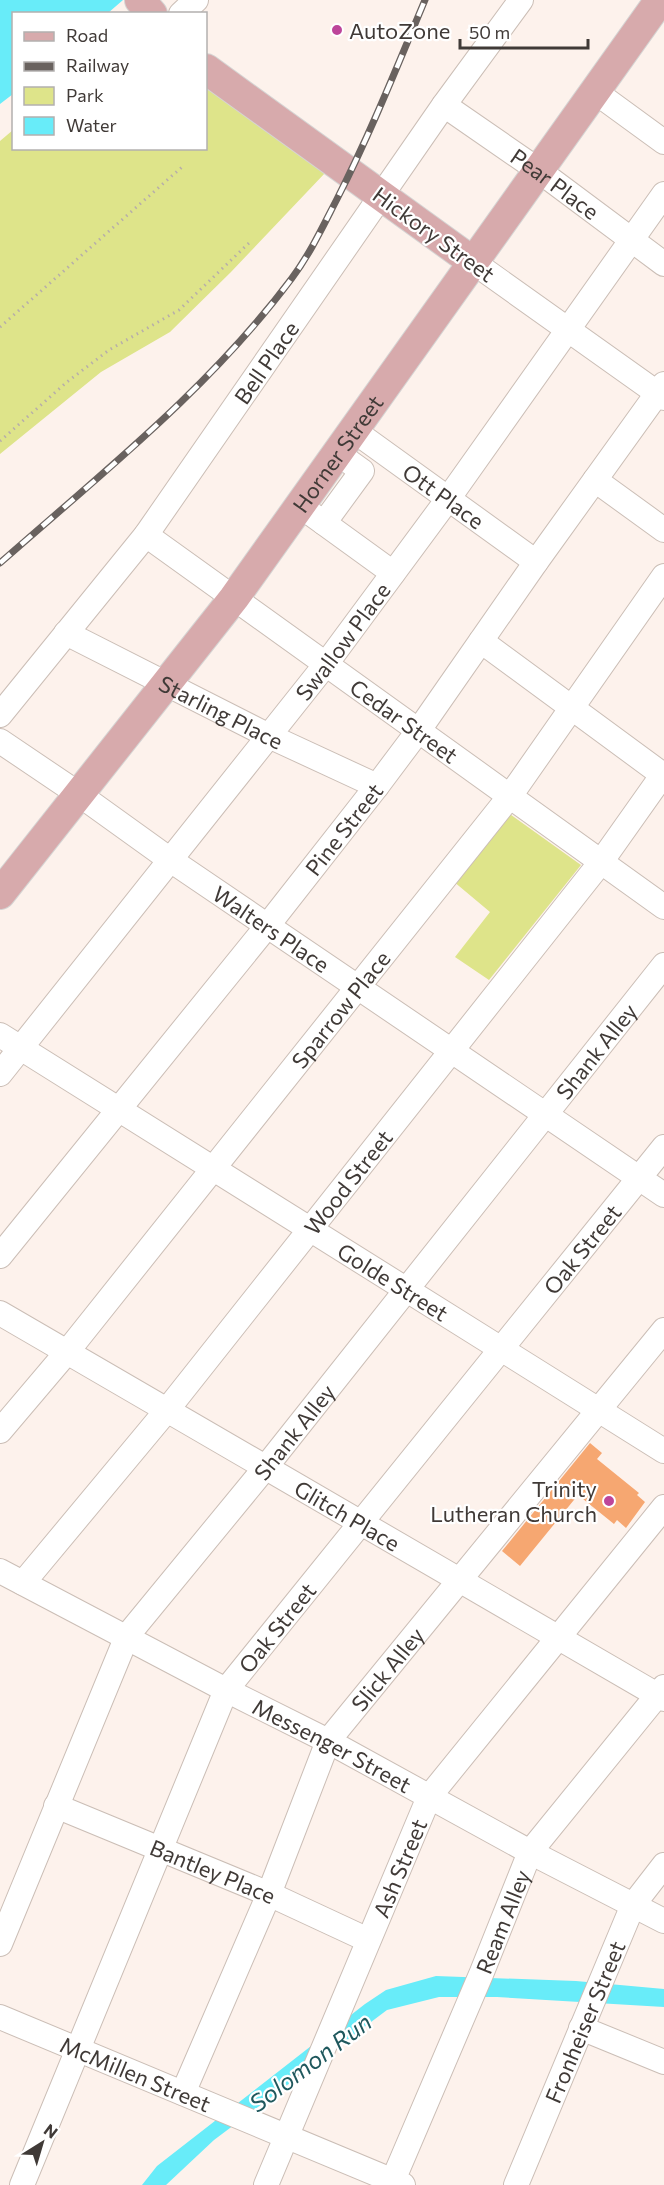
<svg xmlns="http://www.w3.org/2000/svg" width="664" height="2185" viewBox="0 0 664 2185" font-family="Commissioner,sans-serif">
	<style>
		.green { fill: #dee48a }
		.water { fill: #68ecf9 }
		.building { fill: #f6a771 }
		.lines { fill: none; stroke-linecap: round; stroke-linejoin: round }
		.minor-casing { stroke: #cbbeb6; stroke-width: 26 }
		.major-casing { stroke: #d5d4d3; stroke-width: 32 }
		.path { stroke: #b7aea9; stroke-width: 3; stroke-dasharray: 1.5 4.5; stroke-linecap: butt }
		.minor { stroke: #fff; stroke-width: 24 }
		.major { stroke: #d7aaac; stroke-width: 30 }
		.rail-casing { stroke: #69625f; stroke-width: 7 }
		.rail { stroke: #fff; stroke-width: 4.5; stroke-dasharray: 14; stroke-linecap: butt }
		.poi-dot { fill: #bd459a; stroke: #fff; stroke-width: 2 }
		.labels { text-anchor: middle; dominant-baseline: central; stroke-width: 4.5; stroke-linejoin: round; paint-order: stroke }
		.poi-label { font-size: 22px; fill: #403a37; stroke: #fff; text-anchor: start }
		.street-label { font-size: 22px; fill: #403a37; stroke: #fff }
		.water-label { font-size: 24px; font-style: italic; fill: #1f585d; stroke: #fff }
	</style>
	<rect width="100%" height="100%" fill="#fdf2ec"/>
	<path class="green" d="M206,86L325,173L231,272L170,332L101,372L0,454V141L13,130L14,148H206Z
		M507,812L581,865L489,980L455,957L490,912L453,881Z"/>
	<path class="water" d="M0,0H123L108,13L14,14L13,94L0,104Z
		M436,1976L576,1981L664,1989V2007L497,1997H439L387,2010L214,2140L166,2185H142L157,2166L365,2004L386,1990Z"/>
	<path class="building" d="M590,1443L602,1453L597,1459L639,1493L637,1495L645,1502L626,1528L617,1520L614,1524L578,1495L520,1566L502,1551Z"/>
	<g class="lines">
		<defs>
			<g id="minor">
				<path d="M181,14L196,0"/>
				<path d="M594,91L664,142"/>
				<path id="s1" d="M444,105L538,170L664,264"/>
				<path d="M473,262L664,398"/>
				<path id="s2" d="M353,430L536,562"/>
				<path d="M595,480L664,530"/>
				<path d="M299,505L324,523L362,471L337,453"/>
				<path d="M324,523L393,573"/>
				<path id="s3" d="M146,535L664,907"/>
				<path id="s4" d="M66,633L269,736L377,786"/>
				<path d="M481,641L663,775"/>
				<path id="s5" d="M0,715L146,535L444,105L521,0"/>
				<path id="s6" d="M0,741L80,795L169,859L664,1195"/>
				<path id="s7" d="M0,1035L664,1451"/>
				<path id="s8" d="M0,1074L326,664L448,499L664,194"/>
				<path id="s9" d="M0,1256L268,925L377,786L419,730L536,562L664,384"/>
				<path id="s10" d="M0,1313L664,1699"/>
				<path id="s11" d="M0,1431L67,1352L510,796L664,576"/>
				<path id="s12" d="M0,1571L226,1690L328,1741L530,1852L664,1921"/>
				<path id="s13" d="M23,1583L167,1410L601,862L664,773"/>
				<path id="s14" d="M56,1806L269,1894L368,1940"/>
				<path id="s15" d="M0,1944L127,1636L265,1468L664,965"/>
				<path id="s16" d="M0,2017L403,2185"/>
				<path d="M581,2028L664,2062"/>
				<path id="s17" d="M183,2093L269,1894L328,1741L664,1330"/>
				<path id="s18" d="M22,2185L226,1690L664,1147"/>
				<path id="s19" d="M266,2185L429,1797L664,1507"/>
				<path id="s20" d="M391,2185L482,1972L530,1852L664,1687"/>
				<path id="s21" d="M516,2185L633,1905L664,1865"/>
			</g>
			<g id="major">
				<path d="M140,0L152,14"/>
				<path d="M206,69L473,262"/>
				<path id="s22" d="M0,894L234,598L660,0"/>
			</g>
		</defs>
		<use href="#minor" class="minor-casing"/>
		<use href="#major" class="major-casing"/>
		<path class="path" d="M0,327L182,167
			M0,441L67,382L109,350L179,310L250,242"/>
		<use href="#minor" class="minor"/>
		<use href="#major" class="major"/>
		<defs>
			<path id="rail" d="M0,563C102,473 210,388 292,278C310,254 323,226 337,199C370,134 397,67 425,0"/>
		</defs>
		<use href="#rail" class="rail-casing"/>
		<use href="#rail" class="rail"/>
	</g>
	<g class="poi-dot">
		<circle cx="337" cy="30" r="6"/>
		<circle cx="609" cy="1501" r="6"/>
	</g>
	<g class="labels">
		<g class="poi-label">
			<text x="349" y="30">AutoZone</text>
			<text x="597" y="1488" text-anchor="end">Trinity<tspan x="597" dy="25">Lutheran Church</tspan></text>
		</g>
		<g class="street-label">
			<text stroke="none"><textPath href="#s1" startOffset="136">Pear Place</textPath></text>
			<text transform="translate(434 234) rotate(36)">Hickory Street</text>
			<text stroke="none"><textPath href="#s5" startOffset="442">Bell Place</textPath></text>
			<text stroke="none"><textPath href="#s22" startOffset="555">Horner Street</textPath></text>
			<text stroke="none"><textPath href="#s2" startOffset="112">Ott Place</textPath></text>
			<text stroke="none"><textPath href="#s8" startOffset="552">Swallow Place</textPath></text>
			<text stroke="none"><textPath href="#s4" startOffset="174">Starling Place</textPath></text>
			<text stroke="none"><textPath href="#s3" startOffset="318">Cedar Street</textPath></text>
			<text stroke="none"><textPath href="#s9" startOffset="548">Pine Street</textPath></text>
			<text stroke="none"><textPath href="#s6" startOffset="330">Walters Place</textPath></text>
			<text stroke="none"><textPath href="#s11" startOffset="542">Sparrow Place</textPath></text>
			<text stroke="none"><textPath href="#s15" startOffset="1083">Shank Alley</textPath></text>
			<text stroke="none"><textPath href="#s13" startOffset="516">Wood Street</textPath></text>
			<text stroke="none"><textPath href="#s18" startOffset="1102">Oak Street</textPath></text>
			<text stroke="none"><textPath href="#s7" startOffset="464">Golde Street</textPath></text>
			<text stroke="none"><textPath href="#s15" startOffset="597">Shank Alley</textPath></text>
			<text stroke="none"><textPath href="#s10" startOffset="402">Glitch Place</textPath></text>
			<text stroke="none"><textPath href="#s18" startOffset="616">Oak Street</textPath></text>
			<text stroke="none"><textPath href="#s17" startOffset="474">Slick Alley</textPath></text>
			<text stroke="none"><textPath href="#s12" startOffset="375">Messenger Street</textPath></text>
			<text stroke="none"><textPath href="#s19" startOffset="344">Ash Street</textPath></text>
			<text stroke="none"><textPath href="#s14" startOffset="170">Bantley Place</textPath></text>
			<text stroke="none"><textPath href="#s20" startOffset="286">Ream Alley</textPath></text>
			<text stroke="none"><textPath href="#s21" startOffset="177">Fronheiser Street</textPath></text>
			<text stroke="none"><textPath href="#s16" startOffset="147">McMillen Street</textPath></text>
		</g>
		<g class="water-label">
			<text transform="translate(310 2062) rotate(-37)">Solomon Run</text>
		</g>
	</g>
	<rect x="12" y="12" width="195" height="138" fill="#ffffff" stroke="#b3b0af" stroke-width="1.5"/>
	<rect x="24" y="32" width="30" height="9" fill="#d7aaac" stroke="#b3b0af" stroke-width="1.5"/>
	<text x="66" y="42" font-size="18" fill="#403a37">Road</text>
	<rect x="24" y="62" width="30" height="9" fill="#69625f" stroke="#b3b0af" stroke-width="1.5"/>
	<text x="66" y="72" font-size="18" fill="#403a37">Railway</text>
	<rect x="24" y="87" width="30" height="18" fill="#dee48a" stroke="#b3b0af" stroke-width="1.5"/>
	<text x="66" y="102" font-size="18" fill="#403a37">Park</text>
	<rect x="24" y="117" width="30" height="18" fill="#68ecf9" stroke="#b3b0af" stroke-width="1.5"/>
	<text x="66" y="132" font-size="18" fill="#403a37">Water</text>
	<g transform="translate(42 2143) rotate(37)" stroke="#ffffff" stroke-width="4.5" paint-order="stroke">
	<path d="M0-4.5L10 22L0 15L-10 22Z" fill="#403a37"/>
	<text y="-9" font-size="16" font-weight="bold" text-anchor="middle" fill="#403a37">N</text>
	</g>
	<path d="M460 39v9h128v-9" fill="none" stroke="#403a37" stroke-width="3"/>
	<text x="469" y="39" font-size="18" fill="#403a37" stroke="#ffffff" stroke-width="4.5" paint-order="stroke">50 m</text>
</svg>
